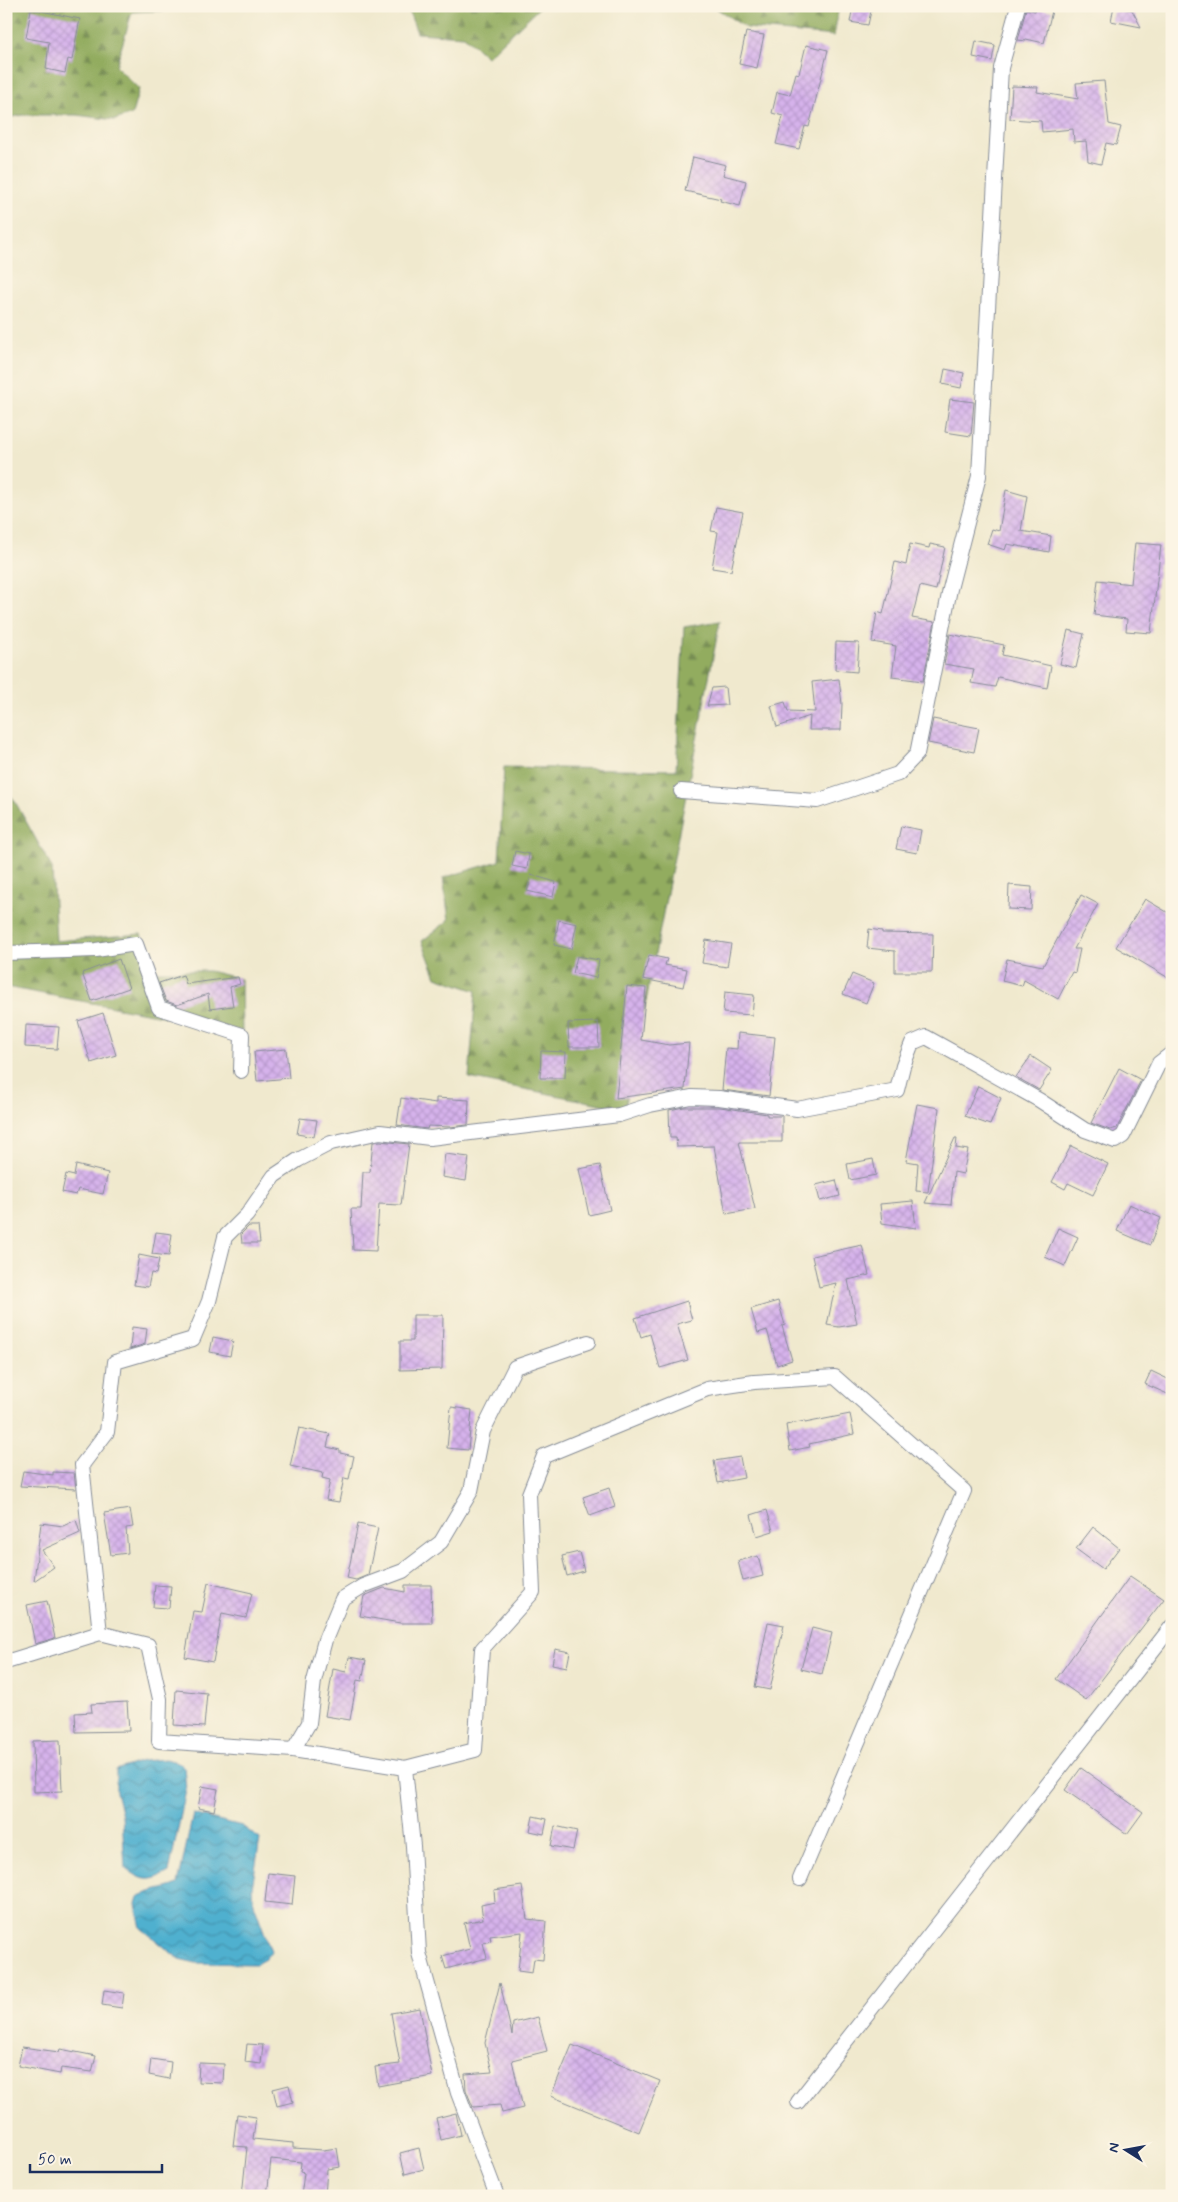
<svg xmlns="http://www.w3.org/2000/svg" width="1178" height="2202" viewBox="0 0 1178 2202" font-family="Mynerve,sans-serif">
	<style>
		.forest { fill: url(#forest-firs); stroke: #566e5e }
		.water { fill: url(#water-waves); stroke: #367096 }
		.building { fill: url(#building-cross-hatch) }
		.lines { fill: none; stroke-linecap: round; stroke-linejoin: round }
		.minor-casing { stroke: #868c96; stroke-width: 16 }
		.minor { stroke: #fff; stroke-width: 14 }
	</style>
	<defs>
		<pattern id="forest-firs" width="22" height="20" patternUnits="userSpaceOnUse" patternTransform="scale(1.25)"><rect width="22" height="20" fill="#92ac5f"/><path d="M5 1l3.5 6h-7zM16 11l3.5 6h-7z" fill="#768c52"/></pattern>
		<pattern id="water-waves" width="16" height="10" patternUnits="userSpaceOnUse" patternTransform="scale(1.25)"><rect width="16" height="10" fill="#50b0cf"/><path d="M0 5q4-4 8 0t8 0" fill="none" stroke="#4290ab"/></pattern>
		<pattern id="building-cross-hatch" width="8" height="8" patternUnits="userSpaceOnUse" patternTransform="scale(1.25)"><rect width="8" height="8" fill="#d6b2eb"/><path d="M0 0l8 8M0 8l8-8" fill="none" stroke="#b799cc"/></pattern>
	</defs>
	<rect width="100%" height="100%" fill="#fcf5e5"/>
	<filter id="ink" filterUnits="userSpaceOnUse"><feTurbulence type="fractalNoise" baseFrequency=".02" numOctaves="2"/><feDisplacementMap in="SourceGraphic" scale="10" xChannelSelector="R" yChannelSelector="G"/><feConvolveMatrix kernelMatrix="1 2 1 2 8 2 1 2 1" color-interpolation-filters="sRGB"/></filter>
	<filter id="wash" filterUnits="userSpaceOnUse"><feTurbulence type="fractalNoise" baseFrequency=".0096" numOctaves="4" result="noise"/><feDisplacementMap in="SourceGraphic" scale="20" xChannelSelector="R" yChannelSelector="G"/><feGaussianBlur stdDeviation="1.12" result="paint"/><feColorMatrix in="noise" values="0 0 0 0 0 0 0 0 0 0 0 0 0 0 0 0 0 1.4 0 .05"/><feComposite in="paint" operator="in"/></filter>
	<g filter="url(#wash)">
		<rect width="100%" height="100%" fill="#f0e9ce"/>
		<path class="forest" d="M6,6H205V9L132,12L116,66L139,89L132,114L115,120L76,115H24L6,118Z
			M403,6H541L487,57L464,36L417,33L408,9Z
			M713,6H839L834,36L746,28Z
			M720,621L625,1109L469,1078L476,991L436,977L422,941L449,920L443,878L499,861L504,767L676,770L684,627Z
			M6,792L13,798L52,868L56,941L141,934L154,971H209L241,979L242,1031L6,987Z"/>
		<path class="water" d="M166,1759L180,1763L184,1767L186,1790L169,1872C148,1883 144,1881 125,1868L122,1815L116,1792V1770L142,1761Z
			M193,1814L242,1826L260,1839L252,1888L253,1901L271,1951L265,1959L256,1964L196,1963L179,1959L141,1928L136,1904L138,1897C151,1890 165,1890 178,1884Z"/>
		<g id="blocks">
			<path class="building" d="M853,6H872L868,25L850,22Z
				M1114,6L1132,10L1141,27L1111,21Z
				M1036,8L1052,11L1044,43L1026,39V41L1018,40L1026,9L1035,11Z
				M31,9L80,19L72,60L68,59L65,73L46,69L49,42L26,38Z
				M746,32L764,35L757,68L739,64Z
				M976,41L995,45L992,61L973,57Z
				M806,45L828,50L809,127L805,126L799,149L776,144L783,116L772,113L777,92L790,95L796,73L799,74Z
				M1104,81L1109,124L1121,127L1116,145L1106,143L1101,164L1088,161L1086,141L1074,142L1073,129L1042,132L1041,121L1010,119L1012,86L1038,87L1037,92L1078,99L1076,83Z
				M693,157L726,165L723,175L746,181L740,206L720,201L721,199L685,191Z
				M945,369L964,373L961,388L942,384Z
				M950,399L974,402L971,436L945,432Z
				M1006,490L1027,496L1021,531L1051,536L1049,552L1007,544L1005,550L987,544L992,529L999,531Z
				M716,507L743,512L731,571L712,568L718,532L711,531Z
				M1135,543L1161,545L1151,633L1126,631L1127,619L1094,615L1098,580L1131,584Z
				M910,544L929,548L930,544L945,547L936,590L920,586L912,618L935,622L923,681L892,677L896,646L872,642L877,612L883,614L895,562L906,565Z
				M1068,630L1084,634L1076,668L1060,664Z
				M950,634L1004,645L1002,655L1051,666L1047,688L998,677L995,687L971,683L974,669L944,664Z
				M836,642L859,643L857,672L835,670Z
				M839,679L842,704L841,730H809L810,716L777,727L771,706L785,702L788,711L815,712L812,682Z
				M725,687L727,705L707,706L712,688Z
				M933,719L979,728L974,752L928,743Z
				M901,826L921,830L917,853L896,849Z
				M515,851L529,854L527,869L512,866Z
				M531,875L556,882L553,897L527,891Z
				M1009,885L1032,887L1031,910L1008,909Z
				M1081,895L1098,904L1074,949H1080L1075,973L1072,972L1058,999L1024,980L1022,986L1002,981L1007,959L1043,966Z
				M1145,899L1172,915V980L1116,947Z
				M559,920L577,924L571,949L554,945Z
				M869,929L882,931V933L933,934L932,972H895V951L867,948Z
				M706,940L731,944L727,967L702,963Z
				M649,955L667,959L665,965L687,969L683,987L643,979Z
				M577,956L599,960L596,978L573,973Z
				M119,959L129,988L92,1001L82,973Z
				M852,974L874,983L866,1003L843,994Z
				M183,975L186,984L238,977L240,984L230,987L233,1006L210,1009L208,994L177,1005L166,1001L159,983Z
				M627,986L646,988L641,1040L669,1045L689,1043L685,1089L616,1098Z
				M725,992L754,995L752,1015L723,1013Z
				M103,1013L116,1055L91,1063L78,1021Z
				M598,1022L599,1047H569L568,1023Z
				M26,1025L59,1027L57,1049L25,1047Z
				M738,1033L775,1037L769,1096L722,1090L726,1048L737,1049Z
				M286,1049L289,1078L257,1081L254,1052Z
				M541,1051L566,1052L565,1078H540Z
				M1031,1056L1052,1070L1039,1090L1016,1077Z
				M1119,1068L1141,1080L1117,1128L1110,1130L1091,1123Z
				M978,1086L1001,1098L990,1125L965,1116Z
				M401,1098L436,1103V1098L469,1100L468,1125L450,1127L428,1126L427,1129L397,1125Z
				M917,1104L939,1108L928,1192L916,1191L918,1163L906,1161Z
				M684,1107H720L767,1114V1116H782V1142H739L755,1209L726,1214L714,1146L677,1147L676,1138H670L669,1110Z
				M300,1118L317,1120L314,1137L297,1134Z
				M955,1138H957L956,1148L968,1150L963,1174L954,1172L951,1205L925,1203Z
				M380,1141L409,1144L401,1205L379,1204L376,1251L353,1250L351,1209H361L363,1172H370L373,1142Z
				M1071,1146L1108,1164L1093,1195L1068,1183L1065,1189L1052,1182Z
				M445,1154L469,1157L466,1181L442,1177Z
				M873,1159L876,1175L850,1180L847,1164Z
				M76,1165L108,1173L103,1194L78,1189L76,1195L62,1192L66,1174L74,1176Z
				M600,1165L610,1210L589,1215L579,1169Z
				M836,1180L840,1196L820,1201L816,1185Z
				M913,1201L916,1228L882,1223L880,1204Z
				M1129,1204L1161,1218L1150,1245L1117,1231Z
				M249,1226H258L260,1243H242L241,1234Z
				M1058,1228L1078,1237L1065,1266L1045,1257Z
				M156,1232L172,1234L169,1256L152,1254Z
				M862,1245L869,1275L848,1280L857,1324L839,1327L827,1325L836,1283L819,1287L812,1256Z
				M139,1255L159,1259L156,1274L151,1273L148,1287L134,1285Z
				M687,1301L692,1320L677,1324L688,1360L660,1368L650,1334L641,1337L635,1318Z
				M778,1301L785,1325L782,1326L792,1360L777,1365L767,1330L758,1333L751,1309Z
				M413,1315H443L442,1369L400,1370V1341H413Z
				M132,1327L147,1329L145,1344L130,1349Z
				M213,1337L233,1341L230,1356L210,1352Z
				M1151,1371L1172,1381V1396L1145,1384Z
				M451,1407L472,1410L468,1450L447,1448Z
				M850,1414L854,1434L809,1444L810,1447L790,1451L786,1425L805,1421V1423Z
				M299,1428L330,1434L327,1447L340,1450V1453L354,1456L349,1479L344,1478L339,1502L326,1500L330,1480L322,1478L323,1473L290,1466Z
				M740,1457L744,1478L718,1483L714,1461Z
				M23,1471L53,1475V1472L74,1473L76,1489L20,1486Z
				M609,1488L615,1507L590,1516L583,1497Z
				M130,1509L133,1527L126,1528L128,1553L111,1555L104,1513Z
				M767,1510L773,1531L757,1536L751,1515Z
				M76,1520L80,1533L42,1550L54,1567L34,1581L41,1523L63,1526Z
				M358,1524L378,1528L368,1575L356,1580L347,1578Z
				M1093,1527L1119,1548L1103,1569L1076,1549Z
				M579,1552L584,1571L567,1576L562,1556Z
				M758,1556L763,1576L743,1581L738,1561Z
				M1130,1576L1164,1599L1086,1700L1056,1679Z
				M208,1583L252,1593L246,1618L222,1613L213,1662L185,1657L193,1611L202,1612Z
				M155,1585L171,1586L169,1608L153,1607Z
				M405,1585H431L432,1623H400L360,1616L364,1596L384,1588L405,1592Z
				M47,1601L55,1638L35,1644L27,1605Z
				M768,1622L784,1625L770,1690L755,1687Z
				M812,1628L832,1633L822,1674L801,1669Z
				M555,1649L570,1652L567,1667L552,1664Z
				M349,1657L366,1660L362,1681L357,1680L350,1720L325,1716L333,1669L346,1672Z
				M176,1690L207,1693L204,1727L174,1725Z
				M127,1702L129,1731L76,1732L75,1713L92,1712L91,1704Z
				M60,1740L62,1791L34,1792L33,1741Z
				M1081,1768L1143,1812L1127,1834L1065,1790Z
				M202,1786L218,1789L214,1811L198,1808Z
				M533,1816L547,1819L544,1834L530,1831Z
				M555,1826L577,1831L573,1850L551,1846Z
				M268,1873L295,1876L292,1905L265,1902Z
				M522,1886L527,1919L546,1921L543,1960L534,1959L532,1973L518,1971L522,1932L490,1936L491,1941L483,1943L487,1958L446,1969L442,1956L470,1949L464,1923L483,1919L481,1905L495,1902L494,1890Z
				M500,1983L512,2035L513,2023L538,2017L547,2051L512,2060L523,2108L502,2113L500,2105L473,2107L466,2090L465,2074L492,2072L485,2043Z
				M104,1990L124,1993L122,2008L102,2005Z
				M420,2008L432,2076L378,2086L375,2067L400,2064L391,2013Z
				M247,2044L263,2045L261,2064L245,2062Z
				M572,2045L660,2081L639,2132L551,2096Z
				M22,2047L59,2052L60,2049L96,2056L92,2072L61,2068L60,2074L18,2066Z
				M151,2059L171,2062L169,2079L149,2075Z
				M199,2063L224,2064L223,2083L198,2082Z
				M289,2085L293,2102L277,2106L273,2089Z
				M456,2113L461,2135L441,2140L436,2118Z
				M237,2114L256,2117L253,2139L293,2143V2148L323,2150L337,2148L340,2167L327,2169L325,2196H301L304,2173L300,2172L301,2162L271,2159L267,2196H242L247,2147L233,2146Z
				M419,2148L424,2169L405,2174L400,2153Z"/>
		</g>
	</g>
	<g filter="url(#ink)">
		<use href="#blocks" fill-opacity="0" stroke="#868c96" stroke-width="1"/>
		<g class="lines">
			<defs>
				<path id="minor" d="M681,791L817,801L898,774L917,754L950,589L979,476L1001,68L1018,6
					M6,953L96,950L136,944L159,1008L242,1035L241,1071
					M100,1633L148,1645L160,1699L159,1741L293,1750L405,1768
					M6,1662L100,1633L82,1465L107,1432L115,1362L193,1339L209,1301L225,1237L247,1215L274,1176L298,1160L331,1143L380,1132L430,1138L619,1115L650,1105L691,1097L719,1098L797,1109L897,1090L903,1066L912,1043L926,1037L1039,1100L1085,1130L1115,1141L1123,1136L1159,1063L1172,1053
					M293,1750L309,1723L314,1681L325,1640L342,1599L363,1586L403,1571L441,1542L471,1491L483,1431L515,1367L588,1342
					M798,2102L1172,1626
					M497,2196L458,2093L419,1953L413,1846L405,1768L475,1750L482,1649L533,1592L529,1494L544,1456L707,1389L754,1382L835,1377L964,1491L800,1879"/>
			</defs>
			<use href="#minor" class="minor-casing"/>
			<use href="#minor" class="minor"/>
		</g>
	</g>
	<rect width="1178" height="2202" fill="none" stroke="#fcf5e5" stroke-width="25"/>
	<g transform="translate(1126 2150) rotate(281)" stroke="#fcf5e5" stroke-width="4" paint-order="stroke">
	<path d="M0-4L9 19L0 12L-9 19Z" fill="#1b2f5e"/>
	<text y="-8" font-size="14" font-weight="bold" text-anchor="middle" fill="#1b2f5e">N</text>
	</g>
	<path d="M30 2164v8h132v-8" fill="none" stroke="#1b2f5e" stroke-width="2.5"/>
	<text x="38" y="2164" font-size="15" fill="#1b2f5e" stroke="#fcf5e5" stroke-width="4" paint-order="stroke">50 m</text>
</svg>
